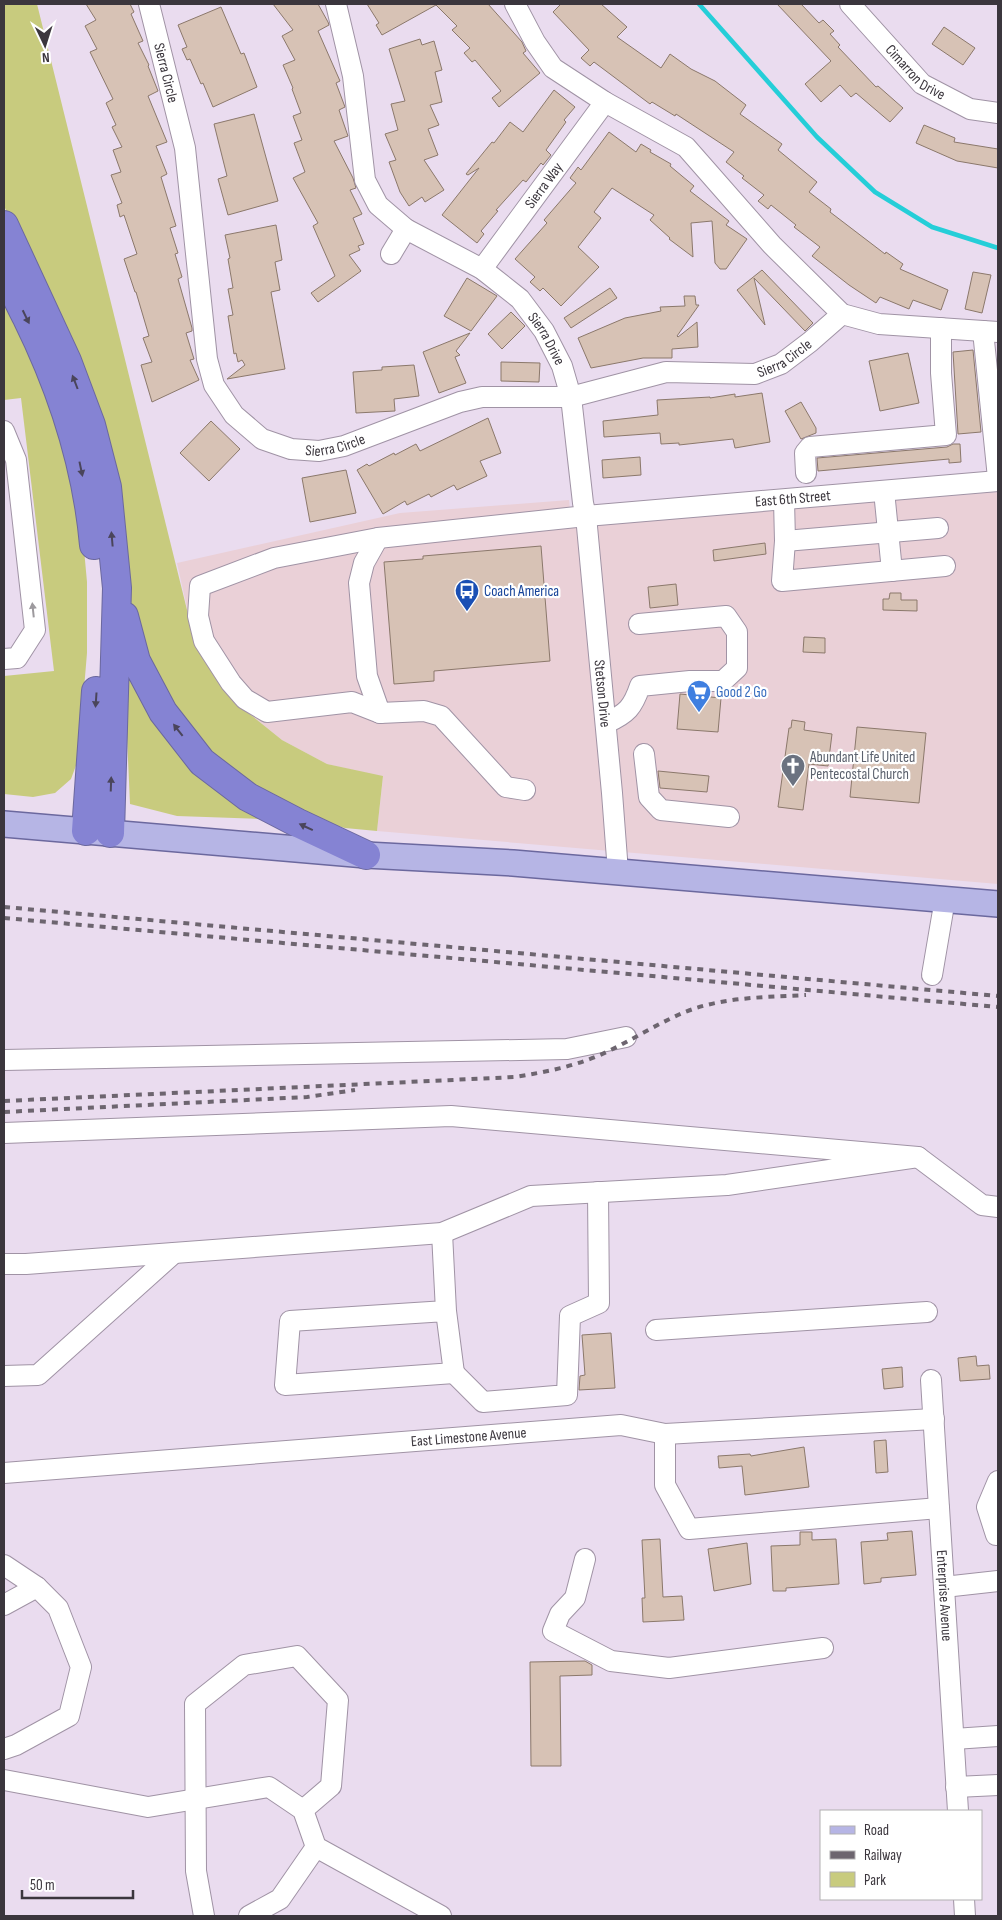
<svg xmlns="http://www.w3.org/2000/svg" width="1002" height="1920" viewBox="0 0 1002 1920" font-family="'Sofia Sans Condensed',sans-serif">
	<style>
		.commercial { fill: #ead0d7 }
		.green { fill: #c8cb7e }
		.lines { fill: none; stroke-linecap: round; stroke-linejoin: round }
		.stream { stroke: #25ced8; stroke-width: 4.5 }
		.building { fill: #d7c2b5; stroke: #8b786b }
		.minor-casing { stroke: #a093a5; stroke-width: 22 }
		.major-casing { stroke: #6b689e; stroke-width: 28 }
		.highway-casing { stroke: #6b689e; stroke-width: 30 }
		.minor { stroke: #fff; stroke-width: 20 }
		.major { stroke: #b6b5e5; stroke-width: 25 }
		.highway { stroke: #8583d3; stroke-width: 28 }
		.rail { stroke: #6d656f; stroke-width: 4; stroke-dasharray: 6 6; stroke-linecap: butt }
		.oneway { fill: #4a455b }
		.oneway2 { fill: #9d9a9e }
		.labels { text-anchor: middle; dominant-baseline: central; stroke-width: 4.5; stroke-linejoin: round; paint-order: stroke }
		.street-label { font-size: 15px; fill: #3b363d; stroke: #fff }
		.transit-label { font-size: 15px; fill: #164399; stroke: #fff; text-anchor: start }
		.shop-label { font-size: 15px; fill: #366cbe; stroke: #fff; text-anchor: start }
		.worship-label { font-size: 15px; fill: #5b616d; stroke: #fff; text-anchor: start }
	</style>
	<rect width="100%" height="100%" fill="#eadcef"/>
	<path class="commercial" d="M998,492V884L377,831L383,777L327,764L282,740L246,711L191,626L177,563L400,513L569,500L572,525Z"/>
	<path class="green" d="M4,4H37L191,626L246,711L282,740L327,764L383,776L377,831L345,828L302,815L255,790L209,755L169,709L129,611L88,381L4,206Z
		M4,293L48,388L80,506L87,582V653L78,760L71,779L55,793L33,797L4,794V676L54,671L21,398L4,400Z
		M123,646L261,819L177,816L130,804Z"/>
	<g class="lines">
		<path class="stream" d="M699,4L817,137L875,192L932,227L998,248"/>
	</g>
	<path class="building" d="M86,4H130L134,12L131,14L143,41L138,43L149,65L148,66L158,91L148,96L167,142L156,146L167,174L161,177L176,226L170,228L178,253L175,254L182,277L178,279L192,328V331L186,333L194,359L190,360L199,380L152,402L141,365L152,362L143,338L149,336L136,292H135L124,259L137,254L124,215L120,217L117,205L122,203L111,175L121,172L113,150L122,147L112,127L116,125L106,103L113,99L90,52L97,49L85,26L96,20Z
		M273,4H318L328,22L329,25L318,31L340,81L336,83L345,107L339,110L348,136L334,141L353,178L356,188L350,190L362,214L353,218L364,244L358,246L360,250L349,255L361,271L318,302L311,293L335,276L313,226L318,223L293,178L305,172L294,143L302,140L293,116L301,113L292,89L293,88L283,65L295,60L282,36L293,30Z
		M367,4H488L522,42L526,51L523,53L540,73L499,107L492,98L501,91L475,60L472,62L464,53L470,48L452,30L457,26L436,5L382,35L376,25L379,23Z
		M561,4H601L627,27L617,37L661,68L670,54L691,69L715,81L746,105L740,114L782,144L778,150L817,182L809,192L831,209L830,212L885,254L886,252L903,264L900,269L948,290L941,310L913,300L909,309L880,297L876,303L849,285L812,256L820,247L794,227L796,225L771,205L768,209L758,201L764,195L742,178L744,176L726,162L734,152L676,114L675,116L652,102L650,104L594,62L590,66L581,58L589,50L553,12Z
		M777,4H801L819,23L823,20L834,31L830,34L840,45L838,47L876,87L878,86L903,108L890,122L856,93L851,97L840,85L821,102L805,84L831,61Z
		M221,7L241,54L244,53L257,87L213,107L203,83L201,84L190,59L187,60L182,49L187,47L178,25Z
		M944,27L975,48L963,65L932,44Z
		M420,39L422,45L434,41L442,70L435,72L442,102L430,105L439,125L428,129L438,155L424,160L444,190L425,202L422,197L409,206L400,192L389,162L396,160L385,134L398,130L391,104L405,101L389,49Z
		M554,90L575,107L564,120L566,122L546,150L551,155L543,165L541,163L526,182L523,180L496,210L498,211L481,231L484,234L477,243L442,215L479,168L468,175L466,174L492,142L494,143L510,122L523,132Z
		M254,114L278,201L228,215L218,179L227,176L214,124Z
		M924,125L955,138L954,142L998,149V168L957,161L916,143Z
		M609,132L636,152L641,144L651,150L650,152L671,164L670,166L694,186L690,191L729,221L726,225L747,239L726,269H720L715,263L712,221L691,223L693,257L669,239L670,238L650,220L654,215L612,188L594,212L601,218L578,247L599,267L561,306L543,288L540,291L530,282L535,277L515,259L547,223L544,220L576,183L570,178L578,167L581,170Z
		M276,225L282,260L275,262L280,290L271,292L285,369L227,379L245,365L242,360L238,362L236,353L234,354L228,316L233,315L228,289L233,288L228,259L230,258L225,235Z
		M762,270L813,323L805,331L754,278L765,325L737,290Z
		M973,272L991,275L982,313L965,309Z
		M467,278L497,296L471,331L444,316Z
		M610,288L617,298L571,328L564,318Z
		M684,296H695L696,305H699L677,336L678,337L697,322L698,347L672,349V358H643L591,368L578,338L625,318L661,311L660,307L685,306Z
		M511,312L525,326L502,349L488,334Z
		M470,333L456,351L460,355L455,357L466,383L439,393L423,352Z
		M973,350L981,432L958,434L953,352Z
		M908,353L919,403L880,411L869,361Z
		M501,362L540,363L539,382L501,381Z
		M414,365L419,396L394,399L395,411L356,413L353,372L382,370V367Z
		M762,393L770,442L735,448L733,439L679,445V443L661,444L660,433L604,437L603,421L658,415L657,400L710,397V398L735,394V397Z
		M801,402L816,428V433L801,439L785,411Z
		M488,418L501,453L480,461L487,476L457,490L454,485L431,497L429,494L407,505L405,501L383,514L357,470L367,464L369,466L394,453L395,455L416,444L420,451Z
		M211,421L240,449L209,481L180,453Z
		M953,444H960L961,462L949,463V459L818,471L817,458L947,447Z
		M640,457L641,475L603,478L602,460Z
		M346,470L356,513L310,522L302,478Z
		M765,543L766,554L714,561L713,550Z
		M541,546L550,661L434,671V681L394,684L384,562L423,559V556Z
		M676,584L678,605L650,608L648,587Z
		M890,593H901V600H917V611L883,610V599H889Z
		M804,637L825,638V653L803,652Z
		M680,694L721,698L718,732L677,729Z
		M792,720L805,722L804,730L832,734L828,766L809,764L803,810L778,807L789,728H791Z
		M857,727L926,733L919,803L850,797Z
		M658,771L709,776L707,792L660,788Z
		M611,1333L615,1388L579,1390L580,1376L585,1375L582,1335Z
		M976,1356L977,1366L989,1365L990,1379L960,1381L958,1358Z
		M902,1367L903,1387L884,1389L882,1369Z
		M886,1440L888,1472L876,1473L874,1441Z
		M804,1447L809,1487L745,1495L742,1466L719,1468L718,1456L750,1454L751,1456Z
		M912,1531L916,1575L881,1578V1582L864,1584L861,1542L888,1540L887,1533Z
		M800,1532H812V1540L836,1539L839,1584L786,1588V1591H773L771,1546L800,1545Z
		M660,1539L663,1597L682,1596L684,1620L643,1622L642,1598H645L642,1540Z
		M747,1543L751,1584L714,1591L708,1549Z
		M585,1661L592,1665V1675L560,1676L561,1766H531L530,1662Z"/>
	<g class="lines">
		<defs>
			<g id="minor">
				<path id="s1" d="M149,4L185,148L207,359L214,385L234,415L262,439L291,449L319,451L344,446L460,402L482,397H571L666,372L755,374L781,364L810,342L842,314"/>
				<path id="s2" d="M336,4L353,76L365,180L378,205L406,229L482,269L520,299L544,331L562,366L571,397L583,503L586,516L612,793L618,872"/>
				<path d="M515,4L535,42L553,68L605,102L686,147L772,245L842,314L879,324L998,332"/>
				<path id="s3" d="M850,4L922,84L970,109L998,113"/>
				<path d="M391,254L406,229"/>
				<path id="s4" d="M482,269L605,102"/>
				<path d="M983,331L998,478"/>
				<path d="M4,431L16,460L35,630L17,658L4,659"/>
				<path d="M806,473L805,453L810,447L946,435L941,373V328"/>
				<path d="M884,491L892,571"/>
				<path d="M784,500L785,541L782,581L945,566"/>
				<path d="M378,538L364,563L359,583L367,676L380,713L424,711L441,716L506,787L525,790"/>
				<path d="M785,541L938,528"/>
				<path id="s5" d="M380,713L352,702L267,712L245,699L231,683L204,641L198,616L200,586L274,558L378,538L586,516L998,481"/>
				<path d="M606,723C627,714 633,707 640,686L690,681H723L737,668V632L726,616L639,624"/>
				<path d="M644,754L649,797L661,810L729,817"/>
				<path d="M932,975L945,899"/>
				<path d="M4,1060L567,1049L626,1037"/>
				<path d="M4,1133L451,1116L918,1157L727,1185L531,1196L442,1233L26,1264H4"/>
				<path d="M918,1157L982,1205L998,1207"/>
				<path d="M442,1233L446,1311L454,1373L285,1385L290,1321L446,1311"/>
				<path d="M656,1330L927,1312"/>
				<path d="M454,1373L483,1402L567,1395L570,1316L599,1303L598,1192"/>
				<path d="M4,1376L38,1375L174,1253"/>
				<path id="s6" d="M931,1380L958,1811"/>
				<path d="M665,1434V1485L689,1529L939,1508"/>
				<path id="s7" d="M4,1473L621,1425L665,1434L934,1419"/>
				<path d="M998,1481L987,1507L996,1535H998"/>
				<path d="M585,1559L575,1598L560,1614L553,1631L611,1661L669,1668L823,1648"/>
				<path d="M4,1565L37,1587L58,1608L81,1667L69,1716L16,1745L4,1749"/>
				<path d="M944,1587L998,1581"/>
				<path d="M4,1605L37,1587"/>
				<path d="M954,1739L998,1736"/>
				<path d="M4,1780L148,1807L269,1787L303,1810L316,1847L441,1916"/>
				<path d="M956,1787L998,1785"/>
				<path d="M964,1899L965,1916"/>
				<path d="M204,1916L196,1871L195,1704L244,1665L297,1656L338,1700L331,1786L303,1810"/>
				<path d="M249,1916L280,1899L316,1847"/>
			</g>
			<path id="major" d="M4,824L366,855L513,863L998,904"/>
			<path id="highway" d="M4,225L67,361L91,425L107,487L117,588L110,833
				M4,274C13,288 19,303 27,318C62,389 87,466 94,545
				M124,616L136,661L163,712L202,762L248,797L298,823L366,855
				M86,831L96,691"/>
		</defs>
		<use href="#minor" class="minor-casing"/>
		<use href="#major" class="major-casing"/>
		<use href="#highway" class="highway-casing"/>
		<use href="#minor" class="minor"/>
		<use href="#major" class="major"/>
		<use href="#highway" class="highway"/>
		<path class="rail" d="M4,907L998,996
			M4,918L998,1007
			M4,1101L515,1077C545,1072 572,1067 600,1055C632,1041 663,1019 696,1008C731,997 769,997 806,995
			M4,1112L307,1097L355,1090"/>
	</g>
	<defs><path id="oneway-solid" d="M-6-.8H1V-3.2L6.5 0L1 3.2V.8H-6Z" transform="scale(1.25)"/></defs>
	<g class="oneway">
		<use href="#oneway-solid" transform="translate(26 317) rotate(64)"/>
		<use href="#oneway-solid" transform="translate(75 382) rotate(-111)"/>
		<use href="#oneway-solid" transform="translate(81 469) rotate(78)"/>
		<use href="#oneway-solid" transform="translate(112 539) rotate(-95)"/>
		<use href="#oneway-solid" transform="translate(96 700) rotate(94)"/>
		<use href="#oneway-solid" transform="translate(178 730) rotate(-128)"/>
		<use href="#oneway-solid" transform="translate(111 784) rotate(-88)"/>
		<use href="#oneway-solid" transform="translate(306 827) rotate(-155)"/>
	</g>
	<use class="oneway2" href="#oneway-solid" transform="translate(33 610) rotate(-96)"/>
	<defs>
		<symbol id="bus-pin" viewBox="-11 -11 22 30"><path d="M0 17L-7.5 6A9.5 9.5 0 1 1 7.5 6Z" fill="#1a4fb4" stroke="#fff"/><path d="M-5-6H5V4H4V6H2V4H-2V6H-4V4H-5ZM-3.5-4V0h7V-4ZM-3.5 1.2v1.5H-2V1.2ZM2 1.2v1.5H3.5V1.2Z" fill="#fff"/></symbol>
		<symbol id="supermarket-pin" viewBox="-11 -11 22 30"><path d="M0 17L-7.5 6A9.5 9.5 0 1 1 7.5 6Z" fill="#3f7fe0" stroke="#fff"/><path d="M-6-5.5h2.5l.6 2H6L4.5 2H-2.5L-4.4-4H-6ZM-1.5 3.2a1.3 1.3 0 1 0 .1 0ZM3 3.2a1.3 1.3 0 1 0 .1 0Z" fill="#fff"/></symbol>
		<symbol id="church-pin" viewBox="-11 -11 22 30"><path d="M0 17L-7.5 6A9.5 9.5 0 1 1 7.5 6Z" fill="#6b7280" stroke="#fff"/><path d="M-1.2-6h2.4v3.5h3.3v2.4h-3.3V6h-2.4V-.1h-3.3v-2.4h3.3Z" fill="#fff"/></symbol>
	</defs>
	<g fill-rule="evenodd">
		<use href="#bus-pin" x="453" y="577" width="28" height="38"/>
		<use href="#supermarket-pin" x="685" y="678" width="28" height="38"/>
		<use href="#church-pin" x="779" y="752" width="28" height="38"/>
	</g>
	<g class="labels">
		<g class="street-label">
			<text stroke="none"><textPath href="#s3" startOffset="95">Cimarron Drive</textPath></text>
			<text stroke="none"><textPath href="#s1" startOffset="71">Sierra Circle</textPath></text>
			<text stroke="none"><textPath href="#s4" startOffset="104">Sierra Way</textPath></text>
			<text stroke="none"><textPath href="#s2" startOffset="426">Sierra Drive</textPath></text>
			<text stroke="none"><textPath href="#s1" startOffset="1001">Sierra Circle</textPath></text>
			<text stroke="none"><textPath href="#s1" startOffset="536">Sierra Circle</textPath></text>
			<text stroke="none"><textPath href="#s5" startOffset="870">East 6th Street</textPath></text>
			<text stroke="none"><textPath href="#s2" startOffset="788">Stetson Drive</textPath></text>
			<text stroke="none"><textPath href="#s7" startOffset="466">East Limestone Avenue</textPath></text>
			<text stroke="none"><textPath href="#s6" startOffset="216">Enterprise Avenue</textPath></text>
		</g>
		<g class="transit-label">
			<text x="484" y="591">Coach America</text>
		</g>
		<g class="shop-label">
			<text x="716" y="692">Good 2 Go</text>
		</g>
		<g class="worship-label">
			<text x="810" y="757">Abundant Life United<tspan x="810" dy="17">Pentecostal Church</tspan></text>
		</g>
	</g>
	<rect width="1002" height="1920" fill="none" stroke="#3b363d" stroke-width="10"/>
	<rect x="820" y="1810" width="162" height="90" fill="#ffffff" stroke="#b1afb1"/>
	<rect x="830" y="1826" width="25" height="8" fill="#b6b5e5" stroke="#b1afb1"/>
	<text x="864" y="1835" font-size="15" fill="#3b363d">Road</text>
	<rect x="830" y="1851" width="25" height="8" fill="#6d656f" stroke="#b1afb1"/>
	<text x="864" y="1860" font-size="15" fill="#3b363d">Railway</text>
	<rect x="830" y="1872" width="25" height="15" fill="#c8cb7e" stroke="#b1afb1"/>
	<text x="864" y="1885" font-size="15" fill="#3b363d">Park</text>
	<g transform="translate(45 45) rotate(176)" stroke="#ffffff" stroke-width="4" paint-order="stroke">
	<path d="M0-4L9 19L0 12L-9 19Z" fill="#3b363d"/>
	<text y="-8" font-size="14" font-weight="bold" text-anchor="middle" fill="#3b363d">N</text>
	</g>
	<path d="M22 1890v8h111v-8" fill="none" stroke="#3b363d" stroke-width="2.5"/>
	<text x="30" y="1890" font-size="15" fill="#3b363d" stroke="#ffffff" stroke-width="4" paint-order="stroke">50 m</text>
</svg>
